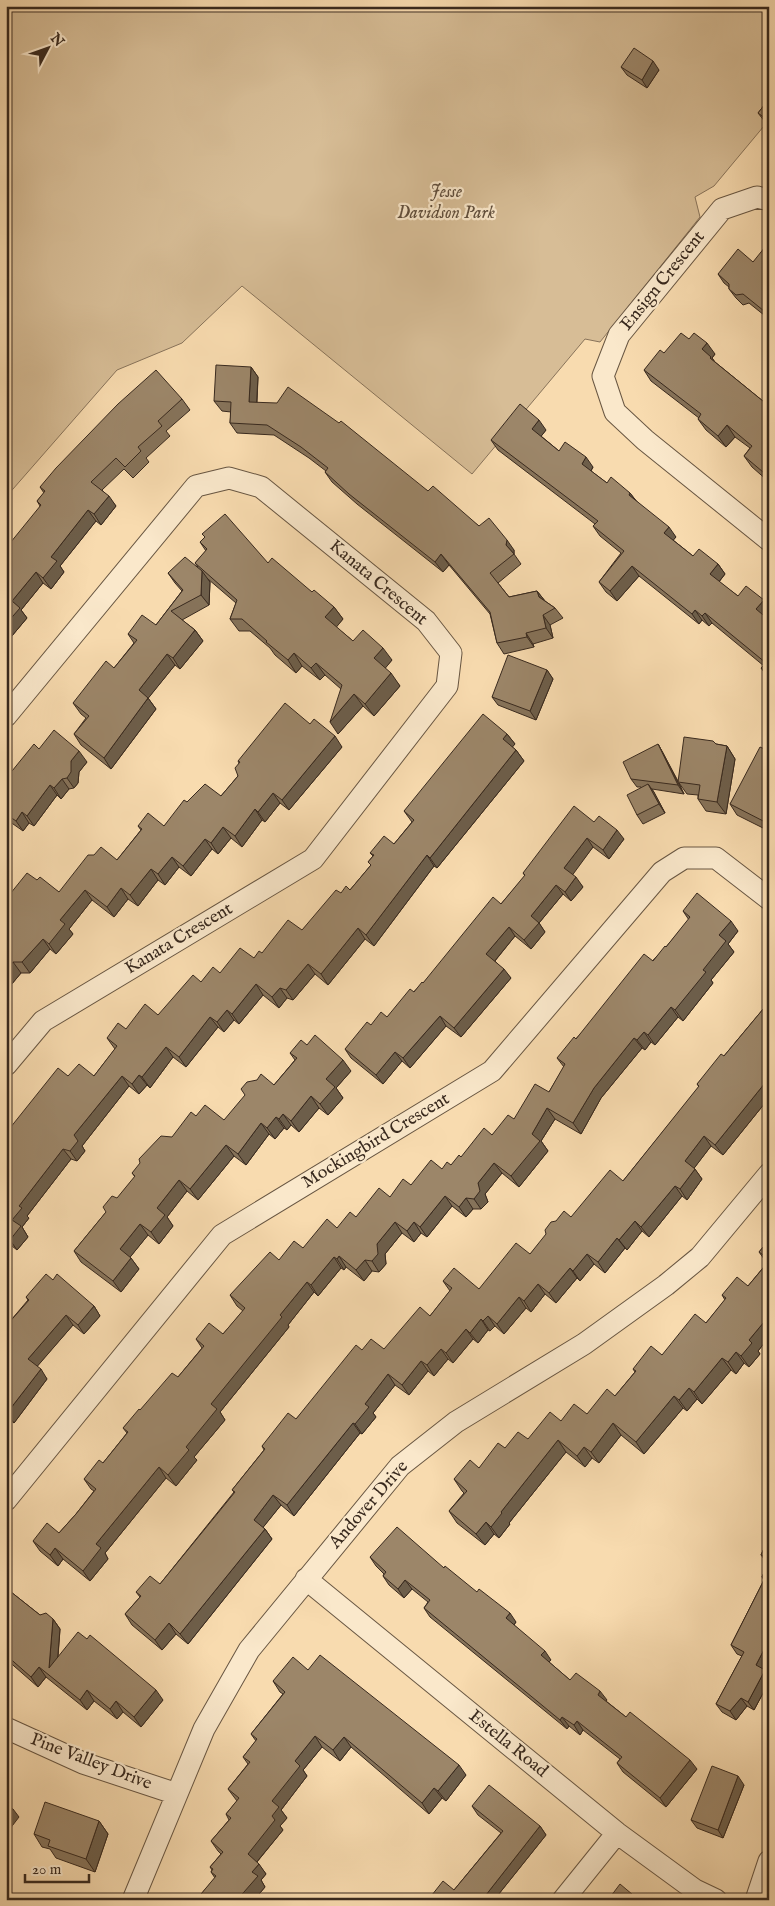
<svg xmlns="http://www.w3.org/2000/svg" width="775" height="1906" viewBox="0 0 775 1906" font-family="'IM FELL English',serif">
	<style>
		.park { fill: #d7bd96; stroke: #88735a }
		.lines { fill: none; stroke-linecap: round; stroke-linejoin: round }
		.minor-casing { stroke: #685642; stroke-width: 23 }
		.minor { stroke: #fae8cb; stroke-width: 21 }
		.wall { fill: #86735a; stroke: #38291e }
		.shaded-wall { fill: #6d5e4a; stroke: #38291e }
		.building { fill: #9c8669; stroke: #38291e }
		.labels { text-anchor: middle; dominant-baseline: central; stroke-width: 4.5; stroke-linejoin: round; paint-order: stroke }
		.park-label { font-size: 18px; font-style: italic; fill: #604e3c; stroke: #fae8cb }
		.street-label { font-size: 18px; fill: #38291e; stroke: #fae8cb }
	</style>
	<rect width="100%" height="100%" fill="#f8dbaf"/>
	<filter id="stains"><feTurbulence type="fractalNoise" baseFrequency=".004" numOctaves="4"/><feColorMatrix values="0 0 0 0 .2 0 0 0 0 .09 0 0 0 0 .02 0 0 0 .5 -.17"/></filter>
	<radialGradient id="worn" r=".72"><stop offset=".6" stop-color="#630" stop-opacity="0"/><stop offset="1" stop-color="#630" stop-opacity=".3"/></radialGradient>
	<path class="park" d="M6,6H757L769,15V120L714,186L695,197L700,217L600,342L585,339L472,474L242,286L182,343L117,370L6,497Z"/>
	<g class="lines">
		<defs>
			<path id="minor" d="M769,200L757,197L722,209L619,335L603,376L615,412L645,440L769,540
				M6,716L196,486L229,478L261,487L426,621L451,653L447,686L313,859L43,1021L6,1065
				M6,1500L222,1235L492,1071L662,872L684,858H716L769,899
				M306,1579L617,1833L695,1890L716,1900
				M6,1728L83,1763L177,1794
				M133,1900L204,1729L249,1650L400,1466L456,1422L584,1344L666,1285L700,1257L769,1174
				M563,1900L617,1833
				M756,1900L769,1861"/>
		</defs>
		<use href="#minor" class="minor-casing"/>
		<use href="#minor" class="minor"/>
	</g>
	<path class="wall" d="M621,67L659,70L647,88L627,75Z
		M769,99V125L766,123L758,113Z
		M769,250V319L749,303L743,305L736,298L729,289V287L724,283L718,274L753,262Z
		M689,339L715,354L712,358L715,362L769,406V482L752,467L744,456L750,448L735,437L726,447L706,430L698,419L699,418L651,381L644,370L664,353Z
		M251,367L258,377L257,403L428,491L514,550V554L521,564L498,583L509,597L537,591L545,601L555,608L563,618L550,625L553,638L533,644L534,647L504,654L497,643L490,614L449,565L443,572L357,504L332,482L325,472L326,471L309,458L274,435L237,433L230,423L231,412L222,411L214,401Z
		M182,399L190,410L166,431L170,436L146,458L149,462L133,478L124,469L102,490L116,506L101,525L96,521L60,566L64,572L51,589L43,583L21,610L27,618L6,643L40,506L37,501L44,493L40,487Z
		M546,430L541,436L559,451L593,467L591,471L607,483L630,493L636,501L676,537L673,540L693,556L718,564L725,574L719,582L738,596L769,608V613L765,617L769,620V679L761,668L764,666L712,623L709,626L702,620L699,624L639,576L617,601L606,592L599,582L621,553L600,536L593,526L595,524L498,450L491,440Z
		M200,542L268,563L334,607L343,619L336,627L353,641L392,660L385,668L400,686L374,716L363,706L338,734L341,689L325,675L320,680L302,666L296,673L275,655L270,648L250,631H239L230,619L236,603L208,579L210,582L209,605L182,620L195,630L203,641L180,669L175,665L148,698L156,709L111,769L81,745L74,734L86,718L81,714L73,703L114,668L134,643L128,634L156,625L182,591L175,583L168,573L198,567L195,563L206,551Z
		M547,670L553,679L536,720L498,705L492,697Z
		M310,724L342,747L289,810L280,803L265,822L262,820L242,847L231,838L218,854L212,849L191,876L179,867L165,885L158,880L138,906L128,899L114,917L92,900L69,929L73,934L56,954L50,949L30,973H21L6,991V899L37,880L59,892L117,860L141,830L138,826H164L187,802L221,796L238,776L239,763L238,761Z
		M507,734L515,744L512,747L516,750L524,761L437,868L434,866L374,946L365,939L328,985L315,974L293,1000L287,998L279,1008L263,995L239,1024L234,1020L224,1032L218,1027L186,1067L173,1057L150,1088L147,1085L139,1094L129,1086L82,1146L85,1151L77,1161L71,1159L27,1216L29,1218L22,1227L28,1237L17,1250L12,1246L6,1253V1133L68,1076H94L115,1049L107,1038L158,1015L201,982L254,958L302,930L341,893L350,890L371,865L368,862L373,856L370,853L394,844L412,822L404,811Z
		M658,744L663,753L678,781L716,744L727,746L735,759L726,814L706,811L698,799V795L687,794L679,783L684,794L652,789L665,813L643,824L637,815L641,787H637L631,779Z
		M39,749L87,762L79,772L78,783L74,788L69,789L61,799L57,795L34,826L29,823L23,831L6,819V774L12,771Z
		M769,751V831L737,815L730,804Z
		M594,822L624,839L609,859L593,847L572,874L583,887L571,901L563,894L539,923L545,932L531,949L515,936L495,961L511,978L461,1037L446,1026L410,1068L402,1061L383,1084L351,1058L345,1049L371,1025L387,1017L423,983L501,904L525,876L523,873Z
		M683,911L738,931L728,944L734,952L711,980L713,983L683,1021L678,1017L655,1045L651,1042L645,1050L642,1048L601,1098L581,1134L555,1119L541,1141L548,1151L519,1187L502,1173L485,1194L488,1202L481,1209H473L466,1217L452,1206L427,1237L421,1233L414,1242L402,1233L385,1254L386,1264L379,1272L372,1271L364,1281L346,1267L344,1270L341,1268L318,1296L314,1292L288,1325L289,1327L220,1412L225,1420L194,1457L197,1460L176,1486L166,1478L105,1553L108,1559L90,1581L63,1559L58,1566L40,1551L33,1541L59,1533L76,1514L94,1491L91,1489L84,1479L103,1463L127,1433L123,1428L140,1410L178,1377L202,1348L196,1339L223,1334L243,1311L237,1306L230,1295L279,1260L303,1248L411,1185L451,1165L461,1157L514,1119L549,1092L564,1067L557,1058L666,947L689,920Z
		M769,1002V1098L723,1155L711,1146L694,1168L702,1179L687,1200L682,1196L649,1237L642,1231L627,1250L625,1248L605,1273L594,1264L580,1281L577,1278L556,1303L545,1294L531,1312L526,1308L504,1334L495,1326L490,1331L488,1330L478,1343L473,1339L453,1363L448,1359L434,1376L428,1371L409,1395L395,1385L373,1413L376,1417L362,1434L360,1433L294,1516L281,1505L263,1527L265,1529L272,1539L188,1644L176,1634L162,1650L132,1625L125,1614L140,1597L136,1592L160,1584L234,1492L232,1490L264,1450L262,1446L296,1419L362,1350L384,1349L430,1316L450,1291L443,1281L479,1289L530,1254L571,1217L623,1181L699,1087L697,1084L724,1056Z
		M307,1045L351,1071L336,1088L343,1098L328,1115L319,1108L299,1132L291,1125L287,1130L284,1128L275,1139L269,1134L246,1165L234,1156L198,1200L187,1191L167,1217L173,1226L159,1244L148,1235L130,1257L139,1269L121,1292L81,1262L74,1251L135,1177L132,1173L196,1116L224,1120L274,1085L295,1060L290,1053Z
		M769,1240V1337L758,1351L760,1354L749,1367L744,1363L736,1374L731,1370L702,1404L697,1399L687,1411L683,1408L644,1454L621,1435L599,1463L592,1458L585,1467L566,1452L509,1523L510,1524L499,1538L494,1534L485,1545L457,1523L449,1511L464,1493L462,1491L454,1479L479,1468L505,1448L528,1439L561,1421L587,1414L615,1396L635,1372L633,1369L662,1355L706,1323L725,1300L722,1295L748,1286L767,1263L759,1252Z
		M53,1280L94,1306L100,1316L84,1334L73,1325L37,1366L47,1379L14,1423L6,1417V1326L28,1300L26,1297Z
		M769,1538V1660L764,1669L769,1675V1682L754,1710L747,1706L736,1720L722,1712L716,1704L742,1656L737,1654L731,1645L764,1580L762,1577L768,1564L761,1555Z
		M370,1557L444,1568L516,1622L514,1625L551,1660L549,1662L570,1680L607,1700L606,1701L626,1717L697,1769L666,1807L623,1772L617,1763L620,1759L583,1730L580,1735L569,1726L567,1729L430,1617L424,1608L428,1602L412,1589L404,1598L389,1585L383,1576L384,1574L376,1566Z
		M6,1588L40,1615L53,1619L60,1629L58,1657L163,1700L141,1727L123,1712L117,1719L94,1701L87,1710L46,1677L38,1687L6,1659Z
		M308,1670L466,1775L446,1801L442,1798L429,1814L351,1747L340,1761L322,1747L303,1770L307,1776L281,1810L287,1818L280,1826L283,1830L257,1862L266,1874L261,1880L265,1887L254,1900H196L215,1878L211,1872L212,1870L210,1867L221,1854L218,1851L211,1841L229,1820L226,1814L237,1801L228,1789L248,1764L243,1757L256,1741L251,1734L283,1694L280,1692L273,1681Z
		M744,1785L723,1838L697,1828L691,1820Z
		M472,1806L540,1826L546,1835L494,1900H428L454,1890L501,1833L478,1815Z
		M99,1821L108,1834L95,1872L56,1858L50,1849L42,1847L34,1834Z"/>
	<path class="shaded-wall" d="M653,61L659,70L647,88L642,80Z
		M707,343L715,354L712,358L719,368L702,349Z
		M251,367L258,377L256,413L249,402Z
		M539,420L546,430L539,439L532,429Z
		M727,425L735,437L726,447L718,436Z
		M586,457L593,467L589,474L582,464Z
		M769,465V480L763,472Z
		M630,493L638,503L629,495Z
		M109,496L116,506L101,525L94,514Z
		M88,510L96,521L60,566L64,572L51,589L43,578L51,557Z
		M669,527L676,537L671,543L664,533Z
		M507,540L514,550V554L506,545Z
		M441,554L449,565L443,572L435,562Z
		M718,564L725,574L717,584L710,574Z
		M632,566L639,576L617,601L610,591Z
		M202,571L210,582L209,605L201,595Z
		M36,572L43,583L21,610L27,618L6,643V624L12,601Z
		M537,591L545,601L539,597Z
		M764,600L769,608V613L763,619L756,609Z
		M334,607L343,619L334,630L325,617Z
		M695,610L702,620L699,624L692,614Z
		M705,613L712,623L709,626L702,616Z
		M543,615L550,625L553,638L546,628Z
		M195,630L203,641L180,669L173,658Z
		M526,633L533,644L534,647L527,637Z
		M383,648L392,660L383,671L374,658Z
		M294,653L302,666L296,673L288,660Z
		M167,654L175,665L146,701L139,690Z
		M316,663L325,675L320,680L311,668Z
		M547,670L553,679L536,720L530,711Z
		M391,673L400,686L374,716L365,704Z
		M354,694L363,706L338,734L330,722Z
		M148,698L156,709L111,769L104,758Z
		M507,734L515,744L510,750L503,739Z
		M335,736L342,747L289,810L282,800Z
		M658,744L663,753L684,794L678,785Z
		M727,746L735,759L726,814L717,802Z
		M516,750L524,761L437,868L430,858Z
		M79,751L87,762L79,772L78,783L74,788L67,778L71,761Z
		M62,779L69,789L61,799L54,788Z
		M648,784L654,792L665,813L659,804Z
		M50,785L57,795L34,826L27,816Z
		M273,793L280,803L265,822L258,812Z
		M255,809L262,820L242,847L235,836Z
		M22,812L29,823L23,831L16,821Z
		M223,827L231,838L218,854L211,843Z
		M617,830L624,839L609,859L603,850Z
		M587,838L593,847L571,877L564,868Z
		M205,839L212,849L191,876L183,866Z
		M427,855L434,866L374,946L366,935Z
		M172,857L179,867L165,885L158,874Z
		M151,869L158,880L138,906L130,895Z
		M576,877L583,887L571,901L565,892Z
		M556,885L563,894L539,923L545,932L531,949L524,940L531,916Z
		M121,888L128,899L114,917L107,907Z
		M85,890L92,900L69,929L73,934L56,954L49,944L60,920Z
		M731,921L738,931L728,944L734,952L711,980L713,983L683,1021L675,1010L703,970L719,935Z
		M509,927L515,936L493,963L486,954Z
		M358,928L365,939L328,985L321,974Z
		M43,939L50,949L30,973L22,962Z
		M13,962L21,973L6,991V971Z
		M308,964L315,974L293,1000L286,990Z
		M504,969L511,978L461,1037L454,1028Z
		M256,984L263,995L239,1024L232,1014Z
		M280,988L287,998L279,1008L272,997Z
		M671,1007L678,1017L655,1045L648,1035Z
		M227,1010L234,1020L224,1032L217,1022Z
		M440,1016L446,1026L410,1068L403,1058Z
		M210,1017L218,1027L186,1067L179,1057Z
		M644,1032L651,1042L645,1050L637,1040Z
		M634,1038L642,1048L601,1098L581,1134L573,1123L594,1088Z
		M166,1047L173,1057L150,1088L142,1077Z
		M395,1052L402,1061L383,1084L376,1075Z
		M343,1060L351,1071L336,1088L343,1098L328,1115L320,1104L326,1079Z
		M139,1075L147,1085L139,1094L132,1084Z
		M122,1076L129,1086L82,1146L85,1151L77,1161L70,1151L74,1135Z
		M769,1078V1098L723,1155L715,1145Z
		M311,1096L319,1108L299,1132L291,1121Z
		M547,1108L555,1119L541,1141L548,1151L519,1187L511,1176L532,1134Z
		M283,1114L291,1125L287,1130L279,1119Z
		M276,1117L284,1128L275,1139L267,1128Z
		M261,1123L269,1134L246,1165L238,1154Z
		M704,1136L711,1146L692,1171L685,1161Z
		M226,1145L234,1156L198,1200L190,1189Z
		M63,1149L71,1159L27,1216L29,1218L22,1227L28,1237L17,1250L10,1240L12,1220L19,1206Z
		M494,1163L502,1173L485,1194L488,1202L481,1209L474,1199L478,1183Z
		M695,1169L702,1179L687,1200L680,1189Z
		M179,1180L187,1191L167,1217L173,1226L159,1244L151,1232L157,1208Z
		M675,1186L682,1196L649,1237L641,1227Z
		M445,1196L452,1206L427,1237L420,1227Z
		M466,1198L473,1209L466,1217L459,1207Z
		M635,1221L642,1231L627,1250L619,1240Z
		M395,1222L402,1233L385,1254L386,1264L379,1272L372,1261L377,1244Z
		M414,1222L421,1233L414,1242L407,1231Z
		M140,1224L148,1235L127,1261L120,1249Z
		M6,1238L12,1246L6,1253Z
		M617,1238L625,1248L605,1273L598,1262Z
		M587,1254L594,1264L580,1281L573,1271Z
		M339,1256L346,1267L344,1270L337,1259Z
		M334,1257L341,1268L318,1296L311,1285Z
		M131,1258L139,1269L121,1292L113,1281Z
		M365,1260L372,1271L364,1281L356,1270Z
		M570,1268L577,1278L556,1303L549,1293Z
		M307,1282L314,1292L288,1325L289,1327L220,1412L225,1420L194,1457L197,1460L176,1486L168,1475L186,1447L211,1404L280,1315Z
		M538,1284L545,1294L531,1312L524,1301Z
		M519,1297L526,1308L504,1334L497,1324Z
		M94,1306L100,1316L84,1334L78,1325Z
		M66,1315L73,1325L35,1369L28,1359Z
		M488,1316L495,1326L490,1331L483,1321Z
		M769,1316V1337L758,1351L760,1354L749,1367L741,1356L749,1340Z
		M481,1319L488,1330L478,1343L470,1333Z
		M466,1329L473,1339L453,1363L446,1353Z
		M441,1349L448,1359L434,1376L427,1365Z
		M736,1352L744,1363L736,1374L728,1362Z
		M722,1358L731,1370L702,1404L694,1392Z
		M421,1361L428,1371L409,1395L402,1385Z
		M41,1369L47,1379L14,1423L7,1413Z
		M388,1374L395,1385L373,1413L376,1417L362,1434L355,1424L365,1404Z
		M689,1388L697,1399L687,1411L679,1400Z
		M674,1396L683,1408L644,1454L636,1442Z
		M353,1423L360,1433L294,1516L287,1505Z
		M613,1423L621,1435L599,1463L591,1452Z
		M558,1440L566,1452L509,1523L510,1524L499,1538L491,1527L501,1512Z
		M584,1447L592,1458L585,1467L577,1456Z
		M159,1467L166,1478L105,1553L108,1559L90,1581L83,1571L96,1544Z
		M273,1495L281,1505L261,1530L254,1520Z
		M486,1522L494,1534L485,1545L476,1534Z
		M265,1529L272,1539L188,1644L180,1634Z
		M55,1548L63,1559L58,1566L50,1555Z
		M405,1580L412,1589L404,1598L398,1589Z
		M510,1613L516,1622L512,1627L506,1618Z
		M53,1619L60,1629L56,1679L49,1668Z
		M169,1623L176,1634L162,1650L155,1640Z
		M769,1640V1660L762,1673L756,1665Z
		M545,1651L551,1660L547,1664L541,1655Z
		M39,1667L46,1677L38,1687L31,1677Z
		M765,1670L769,1675V1682L754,1710L748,1702Z
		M87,1690L94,1701L87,1710L80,1700Z
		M156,1690L163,1700L141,1727L134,1717Z
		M600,1691L607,1700L604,1704L598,1695Z
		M741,1698L747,1706L736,1720L730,1711Z
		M116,1701L123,1712L117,1719L110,1709Z
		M562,1717L569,1726L567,1729L560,1720Z
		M577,1721L583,1730L580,1735L574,1725Z
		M315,1736L322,1747L303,1770L307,1776L281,1810L287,1818L280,1826L283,1830L255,1864L248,1854L272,1801L295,1761Z
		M344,1737L351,1747L340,1761L333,1750Z
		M690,1760L697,1769L666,1807L660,1798Z
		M459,1765L466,1775L446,1801L438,1791Z
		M738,1776L744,1785L723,1838L718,1830Z
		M6,1788L11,1794L6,1800Z
		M434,1788L442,1798L429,1814L422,1803Z
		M13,1809L19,1817L6,1834V1818Z
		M99,1821L108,1834L95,1872L86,1859Z
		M540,1826L546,1835L494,1900H482Z
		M259,1864L266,1874L261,1880L265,1887L254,1900H237L252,1872Z"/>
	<path class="building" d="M634,48L653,61L642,80L621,67Z
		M769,99V121L758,113Z
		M765,247L769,250V315L743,294L736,295L729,289V284L718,274L738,249L753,262Z
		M681,333L689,339L694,333L707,343L702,349L711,357L710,358L769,406V465L763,472L744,456L752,446L727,425L718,436L698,419L701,414L644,370L660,350L664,353Z
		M216,365L251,367L249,402L277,403L288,387L339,423L341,421L428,491L433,486L479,526L489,518L507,540L506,545L514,554L490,573L509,597L537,591L539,597L555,608L543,615L546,628L526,633L527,637L497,643L490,612L441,554L435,562L349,494L325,472L328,468L301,447L267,425L230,423L231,402L214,401Z
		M156,370L182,399L158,421L162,426L138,447L141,451L125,467L116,458L91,482L109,496L94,514L88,510L51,557L57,561L43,578L36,572L12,601L20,608L6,624V548L41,505L37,501L45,491L40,487L56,468L118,404Z
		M520,404L539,420L532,429L559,451L565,442L586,457L582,464L607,483L611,477L630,493L629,495L669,527L664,533L693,556L699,549L718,564L710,574L738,596L746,586L764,600L756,609L769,620V675L761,668L766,663L705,613L702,616L695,610L692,614L632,566L610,591L599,582L624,551L593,526L598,521L491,440Z
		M225,514L268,563L272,558L312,592L314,590L334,607L325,617L353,641L363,630L383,648L374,658L391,673L365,704L354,694L330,722L342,685L316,663L311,668L294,653L288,660L266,642L267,641L242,619H230L237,600L195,563L207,549L200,542L205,537L202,534Z
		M185,557L202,571L201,595L171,611L195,630L173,658L167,654L139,690L148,698L104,758L74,734L89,716L73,703L106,661L114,668L137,640L128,634L142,615L156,625L183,590L168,573Z
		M508,655L547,670L530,711L492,697Z
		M285,703L310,724L314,719L335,736L282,800L273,793L258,812L255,809L235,836L223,827L211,843L205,839L183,866L172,857L158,874L151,869L130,895L121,888L107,907L85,890L60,920L65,924L49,944L43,939L22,962H13L6,971V899L27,873L37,880L40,877L59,892L88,855H94L101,847L117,860L142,829L138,826L148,813L164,826L184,800L187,802L205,784L221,796L238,776L235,768L240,762L238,761Z
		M483,714L507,734L503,739L516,750L430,858L427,855L366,935L358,928L321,974L308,964L286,990L280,988L272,997L256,984L232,1014L227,1010L217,1022L210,1017L179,1057L166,1047L142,1077L139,1075L132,1084L122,1076L74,1135L78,1141L70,1151L63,1149L19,1206L22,1208L12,1220L21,1226L10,1240L6,1237V1133L58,1068L68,1076L79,1064L94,1076L117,1046L107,1038L118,1023L126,1029L145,1004L158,1015L193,975L201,982L213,967L220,973L240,948L254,958L259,951L262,953L288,920L302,930L336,890L341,893L346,886L350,890L371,865L368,862L374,855L370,853L384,836L394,844L414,820L404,811Z
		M54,730L79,751L71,761V772L67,778L62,779L54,788L50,785L27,816L22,812L16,821L6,814V774L9,769L12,771L34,744L39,749Z
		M684,737L713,741L716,744L727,746L717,802L698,799L700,785L678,782Z
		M658,744L678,785L631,779L623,762Z
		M760,747L769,751V824L730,804Z
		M648,784L659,804L637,815L627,795Z
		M574,806L594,822L599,816L617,830L603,850L587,838L564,868L576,877L565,892L556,885L531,916L539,923L524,940L509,927L486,954L504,969L454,1028L440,1016L403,1058L395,1052L376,1075L345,1049L367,1022L371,1025L381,1012L387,1017L410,989L414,992L422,982L423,983L493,897L501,904L525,875L523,873Z
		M697,893L731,921L719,935L726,941L703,970L706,972L675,1010L671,1007L648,1035L644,1032L637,1040L634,1038L594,1088L573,1123L547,1108L532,1134L540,1141L511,1176L494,1163L478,1183L480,1191L474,1199L466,1198L459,1207L445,1196L420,1227L414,1222L407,1231L395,1222L377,1244L378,1254L372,1261L365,1260L356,1270L339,1256L337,1259L334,1257L311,1285L307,1282L280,1315L282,1317L211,1404L217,1409L186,1447L189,1450L168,1475L159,1467L96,1544L101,1548L83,1571L55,1548L50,1555L33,1541L47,1523L59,1533L76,1514L96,1489L84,1479L99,1460L103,1463L128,1432L123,1428L139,1409L140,1410L172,1373L178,1377L204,1346L196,1339L209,1323L223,1334L245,1308L230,1295L270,1252L279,1260L294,1241L303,1248L327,1219L337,1228L350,1212L356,1217L379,1188L390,1197L403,1179L411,1185L431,1160L442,1169L447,1162L451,1165L459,1155L461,1157L484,1128L492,1135L508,1115L514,1119L535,1084L549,1092L565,1064L557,1058L574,1037L576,1039L644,954L653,961L665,946L666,947L690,917L683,911Z
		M769,1002V1078L715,1145L704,1136L685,1161L695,1169L680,1189L675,1186L641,1227L635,1221L619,1240L617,1238L598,1262L587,1254L573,1271L570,1268L549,1293L538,1284L524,1301L519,1297L497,1324L488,1316L483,1321L481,1319L470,1333L466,1329L446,1353L441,1349L427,1365L421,1361L402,1385L388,1374L365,1404L369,1407L355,1424L353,1423L287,1505L273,1495L254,1520L265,1529L180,1634L169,1623L155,1640L125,1614L141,1596L136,1592L150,1576L160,1584L200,1535L235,1492L232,1490L265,1449L262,1446L288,1413L296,1419L356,1345L362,1350L371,1339L384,1349L420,1307L430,1316L452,1288L443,1281L454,1268L479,1289L516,1243L530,1254L546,1234L545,1230L551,1222L556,1221L564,1211L571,1217L610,1170L623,1181L699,1086L697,1084L721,1054L724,1056Z
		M315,1035L343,1060L326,1079L335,1087L320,1104L311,1096L291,1121L283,1114L279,1119L276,1117L267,1128L261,1123L238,1154L226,1145L190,1189L179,1180L157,1208L165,1215L151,1232L140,1224L120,1249L131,1258L113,1281L74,1251L106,1212L103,1207L112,1196L117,1198L135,1176L132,1173L140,1163L139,1159L161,1136L172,1137L191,1112L196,1116L205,1105L224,1120L245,1095L241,1089L247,1082L257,1080L261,1074L274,1085L297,1058L290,1053L301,1040L307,1045Z
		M769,1240V1259L759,1252Z
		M769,1261V1316L749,1340L752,1343L741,1356L736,1352L728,1362L722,1358L694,1392L689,1388L679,1400L674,1396L636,1442L613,1423L591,1452L584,1447L577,1456L558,1440L501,1512L502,1513L491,1527L486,1522L476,1534L449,1511L467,1491L454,1479L470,1460L479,1468L498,1443L505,1448L518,1432L528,1439L550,1412L561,1421L574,1404L587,1414L607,1389L615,1396L636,1371L633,1369L651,1346L662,1355L695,1314L706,1323L726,1298L722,1295L737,1277L748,1286Z
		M46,1274L53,1280L57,1274L94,1306L78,1325L66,1315L28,1359L41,1369L7,1413L6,1326L29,1300L26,1297Z
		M397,1527L444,1568L445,1566L477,1592L479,1589L510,1613L506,1618L545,1651L541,1655L570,1680L576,1673L600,1691L598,1695L626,1717L630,1712L690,1760L660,1798L617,1763L622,1757L577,1721L574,1725L562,1717L560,1720L424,1608L430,1600L405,1580L398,1589L383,1576L386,1572L370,1557Z
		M769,1538V1558L761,1555Z
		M769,1562V1640L756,1665L765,1670L748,1702L741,1698L730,1711L716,1704L744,1652L731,1645L765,1578L762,1577Z
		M6,1588L40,1615L46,1613L53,1619L49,1668L78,1632L87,1639L90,1635L156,1690L134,1717L116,1701L110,1709L87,1690L80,1700L39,1667L31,1677L6,1655Z
		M320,1655L459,1765L438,1791L434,1788L422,1803L344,1737L333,1750L315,1736L295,1761L300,1766L272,1801L279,1807L272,1816L275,1820L248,1854L259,1864L252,1872L258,1876L237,1900H196L216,1876L211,1872L213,1869L210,1867L223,1852L211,1841L231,1818L226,1814L239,1798L228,1789L250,1762L243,1757L257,1739L251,1734L285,1692L273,1681L293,1657L308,1670Z
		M712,1766L738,1776L718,1830L691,1820Z
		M489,1785L540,1826L482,1900H428L443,1881L454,1890L503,1831L472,1806Z
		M45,1802L99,1821L86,1859L48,1846L50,1840L34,1834Z
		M6,1804L13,1809L6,1818Z
		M620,1884L639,1900H608Z
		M420,1895L425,1900H416Z"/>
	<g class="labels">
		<g class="park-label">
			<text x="446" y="192">Jesse<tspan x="446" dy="21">Davidson Park</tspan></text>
		</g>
		<g class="street-label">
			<text transform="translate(663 281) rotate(-51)">Ensign Crescent</text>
			<text transform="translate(378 583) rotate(40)">Kanata Crescent</text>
			<text transform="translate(179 939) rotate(-31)">Kanata Crescent</text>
			<text transform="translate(376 1141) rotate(-31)">Mockingbird Crescent</text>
			<text transform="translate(369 1505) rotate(-49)">Andover Drive</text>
			<text transform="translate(508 1744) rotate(39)">Estella Road</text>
			<text transform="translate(91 1762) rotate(21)">Pine Valley Drive</text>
		</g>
	</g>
	<rect width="775" height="1906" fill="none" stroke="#f8dbaf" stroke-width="25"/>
	<rect x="8" y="8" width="760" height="1891" fill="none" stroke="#38291e" stroke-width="2.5"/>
	<rect x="12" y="12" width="750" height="1881" fill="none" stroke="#38291e"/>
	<g transform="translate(48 48) rotate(49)" stroke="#fae8cb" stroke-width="4" paint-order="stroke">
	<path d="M0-4L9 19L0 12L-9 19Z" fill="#38291e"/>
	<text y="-8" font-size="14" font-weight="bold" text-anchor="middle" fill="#38291e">N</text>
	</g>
	<path d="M25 1874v8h64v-8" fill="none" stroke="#38291e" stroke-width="2.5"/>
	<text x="32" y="1874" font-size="15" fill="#38291e" stroke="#fae8cb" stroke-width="4" paint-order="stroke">20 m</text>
	<rect width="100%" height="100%" filter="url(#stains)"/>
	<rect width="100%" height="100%" fill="url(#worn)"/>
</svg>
